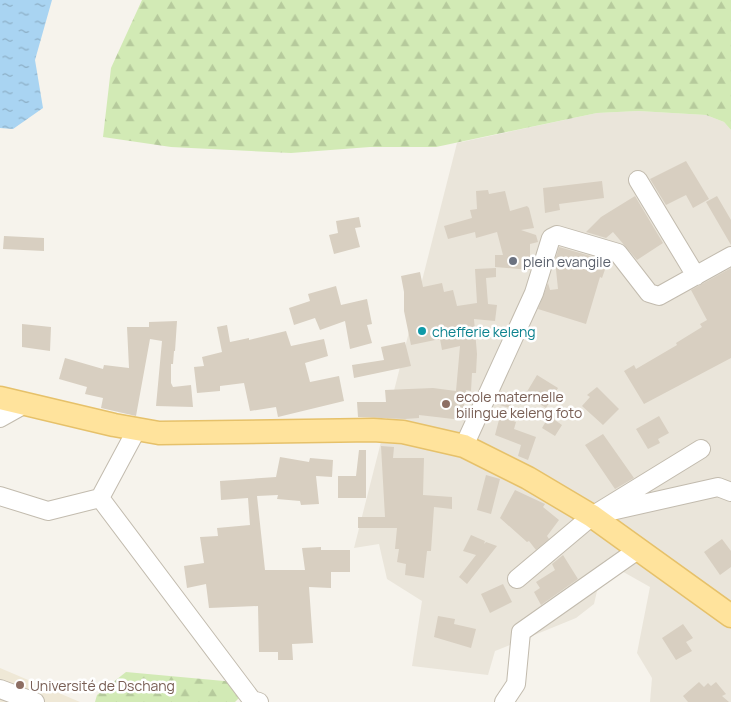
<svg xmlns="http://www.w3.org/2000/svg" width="731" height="702" viewBox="0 0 731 702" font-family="Manrope,sans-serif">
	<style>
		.residential { fill: #eae5da }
		.education { fill: #efe8d6 }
		.forest { fill: url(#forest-firs) }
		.water { fill: url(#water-ripples) }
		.building { fill: #d8cfc1 }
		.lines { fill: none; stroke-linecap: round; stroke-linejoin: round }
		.minor-casing { stroke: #c2bbae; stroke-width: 20 }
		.major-casing { stroke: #e6c16a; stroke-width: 25 }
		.minor { stroke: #fff; stroke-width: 18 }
		.major { stroke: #ffe39c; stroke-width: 22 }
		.worship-dot { fill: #6b7280; stroke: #fff; stroke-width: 2 }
		.culture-dot { fill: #0f9aa8; stroke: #fff; stroke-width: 2 }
		.education-dot { fill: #8d6e63; stroke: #fff; stroke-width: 2 }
		.labels { text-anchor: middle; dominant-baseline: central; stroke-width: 5; stroke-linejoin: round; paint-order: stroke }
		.worship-label { font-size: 14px; fill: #5b616d; stroke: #fff; text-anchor: start }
		.culture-label { font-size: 14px; fill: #0d838f; stroke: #fff; text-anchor: start }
		.education-label { font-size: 14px; fill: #785e54; stroke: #fff; text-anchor: start }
	</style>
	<defs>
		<pattern id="forest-firs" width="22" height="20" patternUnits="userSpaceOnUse" patternTransform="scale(1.25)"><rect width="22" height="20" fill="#d2eab5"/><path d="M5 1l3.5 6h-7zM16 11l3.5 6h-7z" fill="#b6ca9c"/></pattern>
		<pattern id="water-ripples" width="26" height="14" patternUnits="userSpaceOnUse" patternTransform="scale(1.25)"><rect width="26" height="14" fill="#a9d4f2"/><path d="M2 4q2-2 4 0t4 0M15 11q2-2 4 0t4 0" fill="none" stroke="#8caec5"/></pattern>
	</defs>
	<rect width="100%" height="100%" fill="#f6f3ec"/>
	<path class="residential" d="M638,111L706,115L724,122L731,130V702H650L652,678L637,653L650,587L604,561L594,604L576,618L495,651L488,675L412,666L422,601L387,579L379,544L354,548L457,143L597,113Z"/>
	<path class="education" d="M0,668L80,702H0Z"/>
	<path class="forest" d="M142,0H731V130L724,122L706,115L638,111L597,113L436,147H370L291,153L171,147L103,137L111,68Z
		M126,672L235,682L239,698L235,702H95L97,695Z"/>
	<path class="water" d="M0,0H52L35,60L43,108L13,129L0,128Z"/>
	<path class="building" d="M686,161L709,199L693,208L686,195L666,205L650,179Z
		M602,181L604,198L559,204L560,210L545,213L543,188Z
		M488,190L489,194L505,191L510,211L527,206L529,208L534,228L521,230L536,235L538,242L530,244V270L495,267V255H503L497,232L476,238L475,232L448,239L444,226L472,218L470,210L477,209L476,191Z
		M635,196L663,243L637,260L613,232L606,238L586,232L601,217Z
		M717,196L731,220V245L706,202Z
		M359,217L361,227L355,228L360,247L334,254L329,235L338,233L336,221Z
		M4,236L44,238V251L3,249Z
		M559,247L608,261L602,278L600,277L586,324L538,309L548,283L550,290L558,289L555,260Z
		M496,268V277L486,278L488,304L497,305L495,321L474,319L477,354L476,373H472L471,391L466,390L462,420L419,415V418L405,419L358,417L357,402H386L385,390L433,388L456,391L460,346L442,350L440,339L411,345L404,311V292L401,276L420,272L423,287L442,283L444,292L453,290L457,306L477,303L475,269Z
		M731,268V358L644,404L624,371L634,365L636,369L677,345L676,343L702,327L700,324L707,320L691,290Z
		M336,286L341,305L367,299L372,324L367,325L372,343L350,349L345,321L320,330L315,318L294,325L289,308L310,301L308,294Z
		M177,321L175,351H174L173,364H171V383L173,387L191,385L193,407L156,406L162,341L150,339L136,416L101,408L103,398L85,394L87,387L59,379L65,358L103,369L104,365L129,368L127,327H149V322Z
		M22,324L51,327L50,351L22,347Z
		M227,325L230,342L249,338V340L286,331L291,346L324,339L328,356L305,363L310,382L339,376L344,401L278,417L276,407L250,411L244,383L220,386V391L197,393L194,367L204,366L202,357L222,352L217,327Z
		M405,342L411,366L354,378L352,365L384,360L381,347Z
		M537,375L558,388L546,408L525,395Z
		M597,387L619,409L603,425L582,406L590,397L587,395Z
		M501,391L514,395L510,408L496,404Z
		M500,416L516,422L514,429L536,437L528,460L518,456L521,445L495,435Z
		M549,416L562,425L555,436L542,428Z
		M659,416L669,433L658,439L660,443L648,449L636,429Z
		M603,434L634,478L615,489L585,445Z
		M381,446L394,447L393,458H424L423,495L452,497V509L434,507L431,551H427L424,578L405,575L406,564L397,562L399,549H395L397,528H358V517H385Z
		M359,450H366V498H338V476H356Z
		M280,457L309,462L310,458L333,460L332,477L316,476L319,504L301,505L300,501L277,499L278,495L257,496L265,570H305L302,548L321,547V550H350V572H331V588L309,587L313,643L292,644L293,660H278V652H259L258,606L209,608L206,584L187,588L184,566L204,563L200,537L218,536L217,528L250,525L248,498L221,500L220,481L276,477Z
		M486,475L500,479L491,514L477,510Z
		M515,490L545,504L543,507L559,520L547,536L549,539L536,550L529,541L527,542L500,518Z
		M471,535L485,541L484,544L486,542L497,546L467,584L459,577L476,555L463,551Z
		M722,539L731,551V567L720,575L704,552Z
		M563,555L578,579L541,605L534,592L540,588L536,582L555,570L552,564Z
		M503,584L512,602L490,613L481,594Z
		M438,616L455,619L454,624L476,629L471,648L434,637Z
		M683,624L693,638L686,642L692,651L676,660L662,638Z
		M699,682L704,687L708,683L711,686L716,682L726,694L722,696L729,702H688L683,696Z"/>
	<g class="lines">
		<defs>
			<path id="minor" d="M638,180L696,276
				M0,418L25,404
				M137,429L100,498L252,700L259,702
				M464,446L534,293L551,238L557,235L618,253L649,293L659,296L731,256
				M0,496L48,511L100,498
				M607,512L718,487L731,492
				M517,579L592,516L701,449
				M0,689L35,702
				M504,702L516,684L521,632L639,549"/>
			<path id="major" d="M0,398L114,425L159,433L373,430L403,432L464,446L528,478L592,516L731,616"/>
		</defs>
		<use href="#minor" class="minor-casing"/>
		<use href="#major" class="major-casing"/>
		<use href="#minor" class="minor"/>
		<use href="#major" class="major"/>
	</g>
	<circle class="worship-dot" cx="513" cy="261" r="5"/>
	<circle class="culture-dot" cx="422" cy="331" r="5"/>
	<g class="education-dot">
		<circle cx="446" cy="404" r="5"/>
		<circle cx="20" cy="685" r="5"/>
	</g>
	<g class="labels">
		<g class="worship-label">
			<text x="523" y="261">plein evangile</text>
		</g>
		<g class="culture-label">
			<text x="432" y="331">chefferie keleng</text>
		</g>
		<g class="education-label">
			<text x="456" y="396">ecole maternelle<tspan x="456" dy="16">bilingue keleng foto</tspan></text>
			<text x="30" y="685">Université de Dschang</text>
		</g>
	</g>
</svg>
